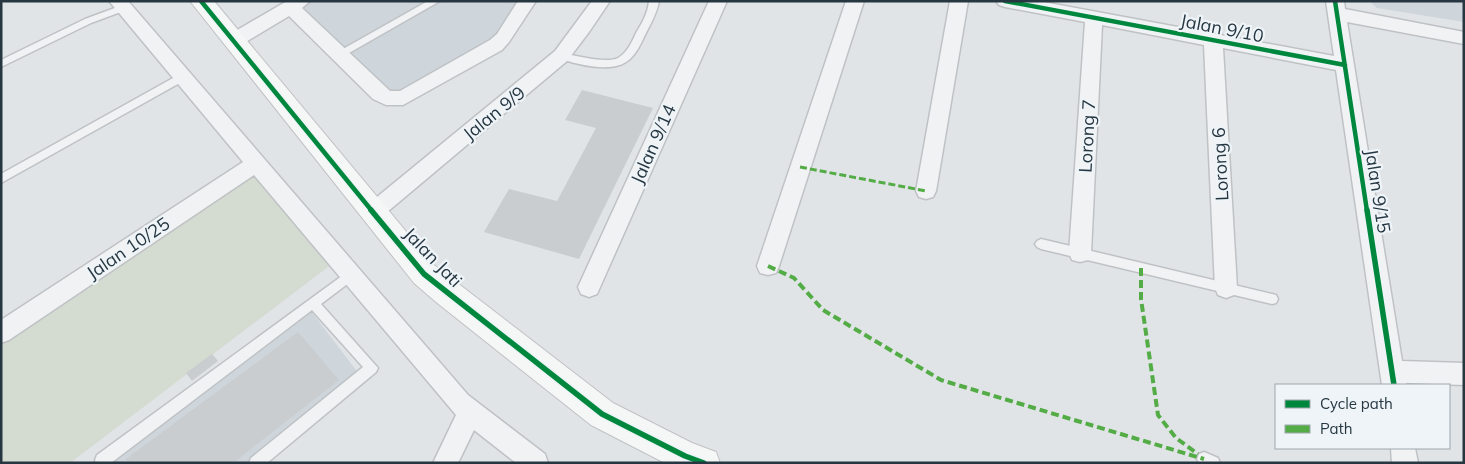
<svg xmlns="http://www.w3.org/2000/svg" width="1465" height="464" viewBox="0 0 1465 464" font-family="Mulish,sans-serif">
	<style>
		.built { fill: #ced5db }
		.green { fill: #d4dbd1 }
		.building { fill: #c9cdcf }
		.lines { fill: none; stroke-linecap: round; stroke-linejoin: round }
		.lane-casing { stroke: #bfc2c5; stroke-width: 3 }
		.street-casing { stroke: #bfc2c5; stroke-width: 3 }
		.secondary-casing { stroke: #bfc2c5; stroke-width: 2 }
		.lane { fill: #f1f2f3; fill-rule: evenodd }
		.street { fill: #f1f2f3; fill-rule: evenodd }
		.secondary { fill: #f5f6f6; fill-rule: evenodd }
		.quiet-far1 { stroke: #53ac46; stroke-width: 3; stroke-dasharray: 7 3; stroke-linecap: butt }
		.quiet { stroke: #53ac46; stroke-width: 4; stroke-dasharray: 8 4; stroke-linecap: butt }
		.cycleway-far1-casing { stroke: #eef4f7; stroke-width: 7 }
		.cycleway-casing { stroke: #eef4f7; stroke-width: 9 }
		.cycleway-far1 { stroke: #00873e; stroke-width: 4.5 }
		.cycleway { stroke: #00873e; stroke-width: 5.5 }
		.labels { text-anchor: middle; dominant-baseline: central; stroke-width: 4.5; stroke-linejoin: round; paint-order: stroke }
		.street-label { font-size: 18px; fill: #263742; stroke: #eef4f7 }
	</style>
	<rect width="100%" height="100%" fill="#e1e4e7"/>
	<path class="built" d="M290,1H534L507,45L411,102L393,106L379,102L280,8Z
		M1369,1H1464V22L1377,8Z
		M311,311L359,374L247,463H106Z"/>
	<path class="green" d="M255,164L341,257L70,463H1V333Z"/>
	<path class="building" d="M582,90L653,108L579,259L484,232L509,189L557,201L596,128L565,120Z
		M298,332L339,380L233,463H128L126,459Z
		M212,354L218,361L192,381L186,373Z"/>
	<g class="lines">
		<defs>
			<path id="lane" d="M428,1H440L342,57H336L334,55L336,53Z
				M649,1H659C657,13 651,23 646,33C641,43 636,56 626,62C609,73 576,64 558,58L556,56L558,54L561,53C574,55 606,64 618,58C627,53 632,42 636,33C642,23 648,13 649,1Z
				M123,5L126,6V10L91,23L1,67V60L85,19Z
				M182,73L185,74L187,77L185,80L1,183V174Z
				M1041,239L1272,294L1276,295L1278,299L1276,303L1272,304L1041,249L1037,247L1035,244L1037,241Z
				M350,270L354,271L356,275L354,279L321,304L378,368L376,372L267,463H249L251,458L363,367L312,310L111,463H96L95,460L97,455Z
				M1204,452L1218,458L1220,463H1199L1197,459L1199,454Z"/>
			<path id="street" d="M109,1H128L468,395L545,454L548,463H516L474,430L458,463H433L456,415L254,175L9,340L1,343V320L243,162Z
				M287,1H310L302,8L390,91H400L490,40L497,34L518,1H536L509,42L502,50L403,105H386L373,99L289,16L239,46L233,47L227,46L224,41L227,36Z
				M592,1H610L589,32L567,61L380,218L373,221L366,218L363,212L366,206L555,51Z
				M709,1H727L597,294L589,297L581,294L578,287Z
				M846,1H864L779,266L776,273L768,275L760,273L757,266Z
				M950,1H968L936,191L933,197L926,199L919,197L916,191Z
				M996,1H1038L1334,56L1326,1H1344L1345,9L1464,32V44L1347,22L1402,361L1464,363V385L1406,383V385H1382L1336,70L1223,48L1237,288L1234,295L1226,298L1218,295L1215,288L1204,45L1102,25L1091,253L1088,260L1080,262L1072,260L1069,253L1085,22L1005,7L999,5Z
				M1391,448H1415L1418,463H1392Z"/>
			<path id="secondary" d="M190,1H214L434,265L613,403L692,443L716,452L720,463H665L591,425L436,302L414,283Z"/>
		</defs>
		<use href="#lane" class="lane-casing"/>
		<use href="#street" class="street-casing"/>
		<use href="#secondary" class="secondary-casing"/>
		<use href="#lane" class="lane"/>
		<use href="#street" class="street"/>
		<use href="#secondary" class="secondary"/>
		<path class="quiet-far1" d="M800,167L926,191"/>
		<path class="quiet" d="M768,266L794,278L823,310L941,380L1204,459
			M1141,268V299L1158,415L1176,438L1198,454"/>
		<defs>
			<path id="cycleway-far1" d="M201,1L372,211
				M1005,1L1345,65
				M1335,1L1367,211"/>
			<path id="cycleway" d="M371,210L424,274L602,414L685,456L704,463
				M1367,210L1394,385"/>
		</defs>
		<use href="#cycleway-far1" class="cycleway-far1-casing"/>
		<use href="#cycleway" class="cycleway-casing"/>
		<use href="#cycleway-far1" class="cycleway-far1"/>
		<use href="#cycleway" class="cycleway"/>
	</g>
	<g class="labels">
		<g class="street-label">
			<text transform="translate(1222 28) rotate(11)">Jalan 9/10</text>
			<text transform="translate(494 113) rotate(-39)">Jalan 9/9</text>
			<text transform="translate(1087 136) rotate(-87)">Lorong 7</text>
			<text transform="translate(653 144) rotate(-66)">Jalan 9/14</text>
			<text transform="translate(1220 164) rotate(-93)">Lorong 6</text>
			<text transform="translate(1378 191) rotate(81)">Jalan 9/15</text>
			<text transform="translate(128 248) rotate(-34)">Jalan 10/25</text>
			<text transform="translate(433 257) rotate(46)">Jalan Jati</text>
		</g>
	</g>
	<rect width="1465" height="464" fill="none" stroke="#263742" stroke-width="5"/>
	<rect x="1275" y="384" width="175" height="65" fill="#eef4f7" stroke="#9ea8af"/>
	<rect x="1285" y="400" width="25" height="8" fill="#00873e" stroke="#9ea8af"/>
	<text x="1320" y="409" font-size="15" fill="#263742">Cycle path</text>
	<rect x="1285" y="425" width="25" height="8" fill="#53ac46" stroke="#9ea8af"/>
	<text x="1320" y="434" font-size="15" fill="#263742">Path</text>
</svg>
